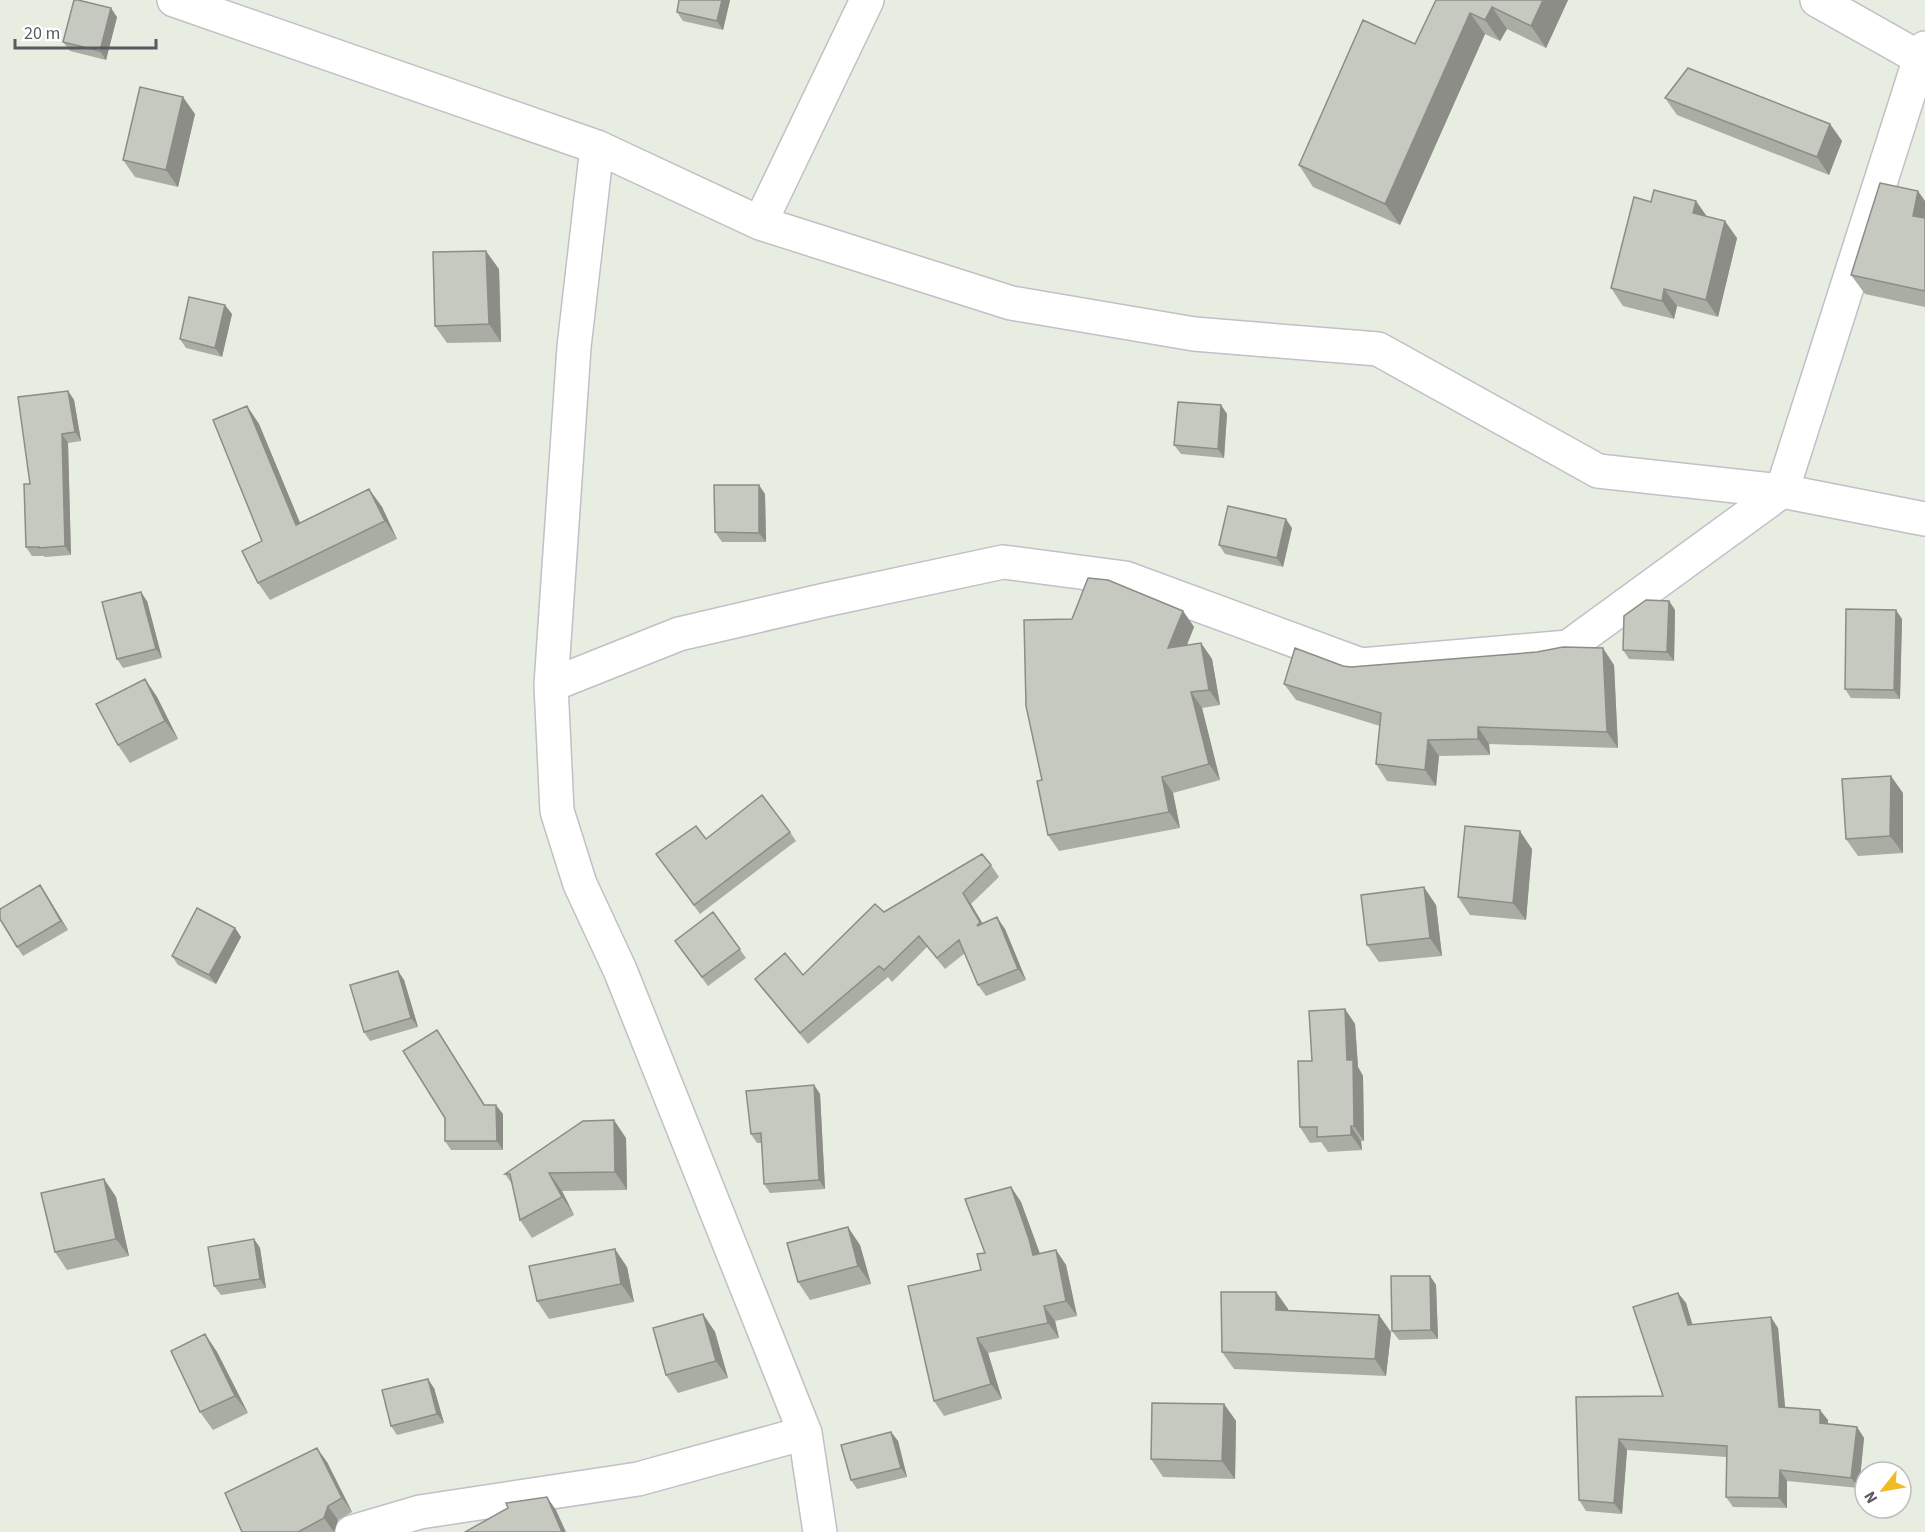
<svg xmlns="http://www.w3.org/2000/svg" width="1925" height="1532" viewBox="0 0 1925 1532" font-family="'Source Sans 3',sans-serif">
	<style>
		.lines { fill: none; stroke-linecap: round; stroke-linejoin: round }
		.minor-casing { stroke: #c2bfc8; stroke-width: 36 }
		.minor { stroke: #fff; stroke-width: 33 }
		.wall { fill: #aaada4 }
		.shaded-wall { fill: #8b8d86 }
		.building { fill: #c6c9bf; stroke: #8b8d86; stroke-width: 1.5 }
	</style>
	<rect width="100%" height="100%" fill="#e7ede0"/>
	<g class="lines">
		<defs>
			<path id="minor" d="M174,0L597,147L760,223L1011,303L1194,334L1378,349L1598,471L1782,491L1925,519
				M1817,0L1920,58
				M597,147L574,347L551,685L557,811L580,884L620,970L805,1433L820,1532
				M760,223L867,0
				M551,685L679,634L825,600L1003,562L1125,578L1361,665L1568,647L1782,491L1920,58L1925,48
				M352,1532L420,1512L638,1479L805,1433"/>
		</defs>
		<use href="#minor" class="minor-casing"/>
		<use href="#minor" class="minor"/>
	</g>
	<path class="wall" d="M730,0L723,30L683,21L677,12Z
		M1436,0H1568L1546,48L1507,29L1500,41L1485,34L1400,225L1313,187L1299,165L1415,44Z
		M117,17L106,60L70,51L63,42Z
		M1665,98L1830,124L1842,141L1829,175L1677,115Z
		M195,114L178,187L135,177L123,160Z
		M1696,201L1706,216L1737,238L1718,317L1677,306L1674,319L1623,306L1611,288L1651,202Z
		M1925,201V307L1865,294L1851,275Z
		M499,269L501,342L447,343L435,326Z
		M232,314L222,357L186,348L180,339Z
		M68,391L74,400L81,441L68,443L71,555L45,557L44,556H32L26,547L30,484Z
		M1221,405L1227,414L1224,458L1181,454L1174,445Z
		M247,406L259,424L300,523L369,489L382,507L397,539L270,600L258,583L262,541Z
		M765,494L766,542H722L715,532Z
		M1292,528L1283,567L1225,554L1219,545Z
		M147,601L162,658L123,668L117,659Z
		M1669,601L1675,610L1674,661L1629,659L1623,650Z
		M1183,611L1194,627L1187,645L1201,643L1212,659L1220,705L1202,708L1220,780L1173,793L1180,828L1059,851L1048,835L1042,780L1072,619Z
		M1902,619L1900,699L1851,698L1845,689Z
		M1614,665L1618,748L1489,744L1490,755L1439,756L1436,786L1387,781L1376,764L1380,726L1296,700L1284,684L1343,666L1351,667Z
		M145,679L157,697L178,739L130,763L118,745Z
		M1903,793V853L1858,856L1846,839Z
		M790,832L796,841L700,914L656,854L706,839Z
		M1532,849L1526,920L1470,915L1458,897Z
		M991,865L999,877L971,904L982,923L1005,929L1026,980L986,996L978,985L965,953L945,969L927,947L892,982L888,977L808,1044L763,990L755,979L803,975L884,912Z
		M40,885L68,930L23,956L17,947Z
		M1436,905L1442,956L1379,962L1367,945Z
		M713,912L746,958L708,986L681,950Z
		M235,928L241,937L216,984L178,965L172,956Z
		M398,971L404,980L418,1027L370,1041L364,1032Z
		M1345,1009L1355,1024L1358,1067L1363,1076L1364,1141H1361L1362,1150L1328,1152L1321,1142L1310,1143L1300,1127L1312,1061Z
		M443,1039L485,1105L503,1114V1150H451L445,1141Z
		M814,1085L820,1094L825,1189L770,1193L764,1184L762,1143H757L751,1134Z
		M626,1138L627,1190L562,1191L574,1215L532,1238L520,1220L512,1184L505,1174Z
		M104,1179L116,1197L129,1256L67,1270L55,1252Z
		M1011,1187L1021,1202L1040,1254L1056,1250L1066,1265L1077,1316L1055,1321L1059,1338L988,1353L1002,1399L944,1416L934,1401L981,1270L985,1253Z
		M254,1239L260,1248L266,1288L221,1295L214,1286Z
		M860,1245L871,1284L810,1300L798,1282Z
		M627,1267L634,1302L549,1319L537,1301Z
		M1430,1276L1436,1285L1438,1339L1399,1340L1392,1331Z
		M1276,1292L1288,1309V1310L1391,1332L1386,1376L1234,1369L1222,1352Z
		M1678,1293L1686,1303L1692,1325L1778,1328L1785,1407L1828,1420V1424L1857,1427L1864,1438L1859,1488L1787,1481V1508L1733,1507L1726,1497V1457L1627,1450L1622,1514L1586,1511L1579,1500L1576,1397L1663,1396Z
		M703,1314L715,1332L728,1378L678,1393L666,1375Z
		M205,1334L217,1352L248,1413L213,1430L200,1412Z
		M434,1388L444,1423L397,1435L391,1426Z
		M1224,1404L1236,1421L1235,1479L1163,1477L1151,1459Z
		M891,1432L898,1441L907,1477L857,1489L851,1480Z
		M327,1462L352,1512L338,1520L334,1532H242Z"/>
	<path class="shaded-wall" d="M722,0H730L723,30L717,21Z
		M1543,0H1568L1546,48L1531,26Z
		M1492,7L1507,29L1500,41L1485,20Z
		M111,8L117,17L106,60L100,51Z
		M1470,13L1485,34L1400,225L1385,204Z
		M183,97L195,114L178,187L166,170Z
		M1830,124L1842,141L1829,175L1817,157Z
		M1918,191L1925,201V233L1913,216Z
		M1696,201L1708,218L1693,213Z
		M1725,221L1737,238L1718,317L1706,300Z
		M486,251L499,269L501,342L489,324Z
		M1664,289L1677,306L1674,319L1662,301Z
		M225,305L232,314L222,357L215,348Z
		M68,391L74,400L81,441L75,432Z
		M1221,405L1227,414L1224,458L1218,449Z
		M247,406L259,424L308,542L296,525Z
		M62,434L68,443L71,555L65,546Z
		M759,485L765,494L766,542L759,533Z
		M369,489L382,507L397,539L385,521Z
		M1286,519L1292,528L1283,567L1277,558Z
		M141,592L147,601L162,658L156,649Z
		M1669,601L1675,610L1674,661L1667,652Z
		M1896,610L1902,619L1900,699L1894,690Z
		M1183,611L1194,627L1179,664L1168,648Z
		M1201,643L1212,659L1220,705L1209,690Z
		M1603,648L1614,665L1618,748L1607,732Z
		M145,679L157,697L178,739L165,721Z
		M1191,692L1202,708L1220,780L1209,764Z
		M1478,727L1489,744L1490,755L1478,739Z
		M1428,740L1439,756L1436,786L1425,770Z
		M1891,776L1903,793V853L1890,836Z
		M1162,777L1173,793L1180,828L1169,812Z
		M1520,831L1532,849L1526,920L1513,903Z
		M40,885L46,894L68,930L61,921Z
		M1424,887L1436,905L1442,956L1430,938Z
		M963,893L971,904L989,934L980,922Z
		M997,917L1005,929L1026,980L1018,969Z
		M235,928L241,937L216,984L209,975Z
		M398,971L404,980L418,1027L411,1018Z
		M1345,1009L1355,1024L1358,1067L1363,1076L1364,1141L1354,1126L1347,1060Z
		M814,1085L820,1094L825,1189L819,1180Z
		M496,1105L503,1114V1150L497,1141Z
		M614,1120L626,1138L627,1190L615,1172Z
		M1351,1126L1361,1141L1362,1150L1351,1135Z
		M549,1173L562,1191L574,1215L562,1197Z
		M104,1179L116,1197L129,1256L116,1239Z
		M1011,1187L1021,1202L1040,1254L1033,1255Z
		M848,1227L860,1245L871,1284L858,1266Z
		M254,1239L260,1248L266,1288L260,1279Z
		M615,1249L627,1267L634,1302L621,1284Z
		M1056,1250L1066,1265L1077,1316L1066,1301Z
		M1430,1276L1436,1285L1438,1339L1431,1330Z
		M1276,1292L1288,1309V1327L1276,1310Z
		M1678,1293L1686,1303L1696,1336L1688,1325Z
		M1044,1306L1055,1321L1059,1338L1048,1323Z
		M703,1314L715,1332L728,1378L716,1361Z
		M1379,1315L1391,1332L1386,1376L1375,1359Z
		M1771,1317L1778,1328L1786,1418L1779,1407Z
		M205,1334L217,1352L248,1413L235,1396Z
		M977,1338L988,1353L1002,1399L991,1384Z
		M428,1379L434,1388L444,1423L437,1414Z
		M1224,1404L1236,1421L1235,1479L1222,1461Z
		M1820,1410L1828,1420L1827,1433L1820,1423Z
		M1857,1427L1864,1438L1859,1488L1851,1478Z
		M891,1432L898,1441L907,1477L901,1468Z
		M1619,1439L1627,1450L1622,1514L1614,1503Z
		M317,1448L327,1462L352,1512L342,1498Z
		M1780,1470L1787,1481V1508L1779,1498Z
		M547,1497L556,1510L566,1532H562Z
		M328,1506L338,1520L334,1532L324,1518Z"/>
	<path class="building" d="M74,0H78L111,8L100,51L63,42Z
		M679,0H722L717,21L677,12Z
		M1436,0H1543L1531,26L1492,7L1485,20L1470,13L1385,204L1299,165L1363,20L1415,44Z
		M1688,68L1830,124L1817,157L1665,98Z
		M140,87L183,97L166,170L123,160Z
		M1880,183L1918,191L1913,216L1925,218V291L1851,275Z
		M1654,190L1696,201L1693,213L1725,221L1706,300L1664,289L1662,301L1611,288L1634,197L1651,202Z
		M486,251L489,324L435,326L433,252Z
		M189,297L225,305L215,348L180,339Z
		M68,391L75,432L62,434L65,546L39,548V547H26L24,484H30L18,397Z
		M1178,402L1221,405L1218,449L1174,445Z
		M247,406L296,525L369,489L385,521L258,583L242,551L262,541L213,420Z
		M714,485H759V533L715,532Z
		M1228,506L1286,519L1277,558L1219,545Z
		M1088,578L1108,580L1183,611L1168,648L1201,643L1209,690L1191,692L1209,764L1162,777L1169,812L1048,835L1037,781L1042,780L1026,706L1024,620L1072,619Z
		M141,592L156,649L117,659L102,602Z
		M1646,600L1669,601L1667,652L1623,650L1624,616Z
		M1846,609L1896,610L1894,690L1845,689Z
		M1563,647L1603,648L1607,732L1478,727V739L1428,740L1425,770L1376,764L1381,713L1284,684L1295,648L1343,666L1351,667L1537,652Z
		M145,679L165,721L118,745L96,704Z
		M1891,776L1890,836L1846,839L1842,779Z
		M762,795L790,832L694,905L656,854L696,826L706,839Z
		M1465,826L1520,831L1513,903L1458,897Z
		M982,854L991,865L963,893L980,922L977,926L997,917L1018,969L978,985L959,940L937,958L919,936L884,970L879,966L800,1033L755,979L785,953L803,975L875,904L884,912Z
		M40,885L61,921L17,947L0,919V909Z
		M1424,887L1430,938L1367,945L1361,895Z
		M197,908L235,928L209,975L172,956Z
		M713,912L740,949L702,977L675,941Z
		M398,971L411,1018L364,1032L350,985Z
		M1345,1009L1347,1060H1353L1354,1126H1351V1135L1317,1137V1127H1300L1298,1061H1312L1309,1011Z
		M437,1030L484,1105H496L497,1141H445V1118L403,1051Z
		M814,1085L819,1180L764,1184L761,1133L751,1134L746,1091Z
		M614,1120L615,1172L549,1173L562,1197L520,1220L510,1174H505L583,1121Z
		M104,1179L116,1239L55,1252L41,1193Z
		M1011,1187L1029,1239L1033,1255L1056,1250L1066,1301L1044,1306L1048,1323L977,1338L991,1384L934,1401L908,1286L981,1270L977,1254L985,1253L965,1199Z
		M848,1227L858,1266L798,1282L787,1243Z
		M254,1239L260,1279L214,1286L208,1247Z
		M615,1249L621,1284L537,1301L529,1266Z
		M1391,1276H1430L1431,1330L1392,1331Z
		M1221,1292H1276V1310L1379,1315L1375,1359L1222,1352Z
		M1678,1293L1688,1325L1771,1317L1779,1407L1820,1410V1423L1857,1427L1851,1478L1780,1470L1779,1498L1726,1497L1727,1446L1619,1439L1614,1503L1579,1500L1576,1397L1663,1396L1633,1307Z
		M703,1314L716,1361L666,1375L653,1328Z
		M205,1334L235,1396L200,1412L171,1351Z
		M428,1379L437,1414L391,1426L382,1390Z
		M1152,1403L1224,1404L1222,1461L1151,1459Z
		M891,1432L901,1468L851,1480L841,1445Z
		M317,1448L342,1498L328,1506L324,1518L298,1532H242L225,1493Z
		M547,1497L562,1532H465L508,1508L506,1503Z"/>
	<g transform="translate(1883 1490) rotate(239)"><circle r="28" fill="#ffffff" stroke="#bdbdc0" stroke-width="1.5"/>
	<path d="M0-4.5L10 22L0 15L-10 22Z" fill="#efbc24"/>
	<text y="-9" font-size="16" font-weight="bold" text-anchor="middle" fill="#5b5962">N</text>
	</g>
	<path d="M15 39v9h141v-9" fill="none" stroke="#5b5962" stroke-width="3"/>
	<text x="24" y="39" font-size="18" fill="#5b5962" stroke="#ffffff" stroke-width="4.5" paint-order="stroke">20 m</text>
</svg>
